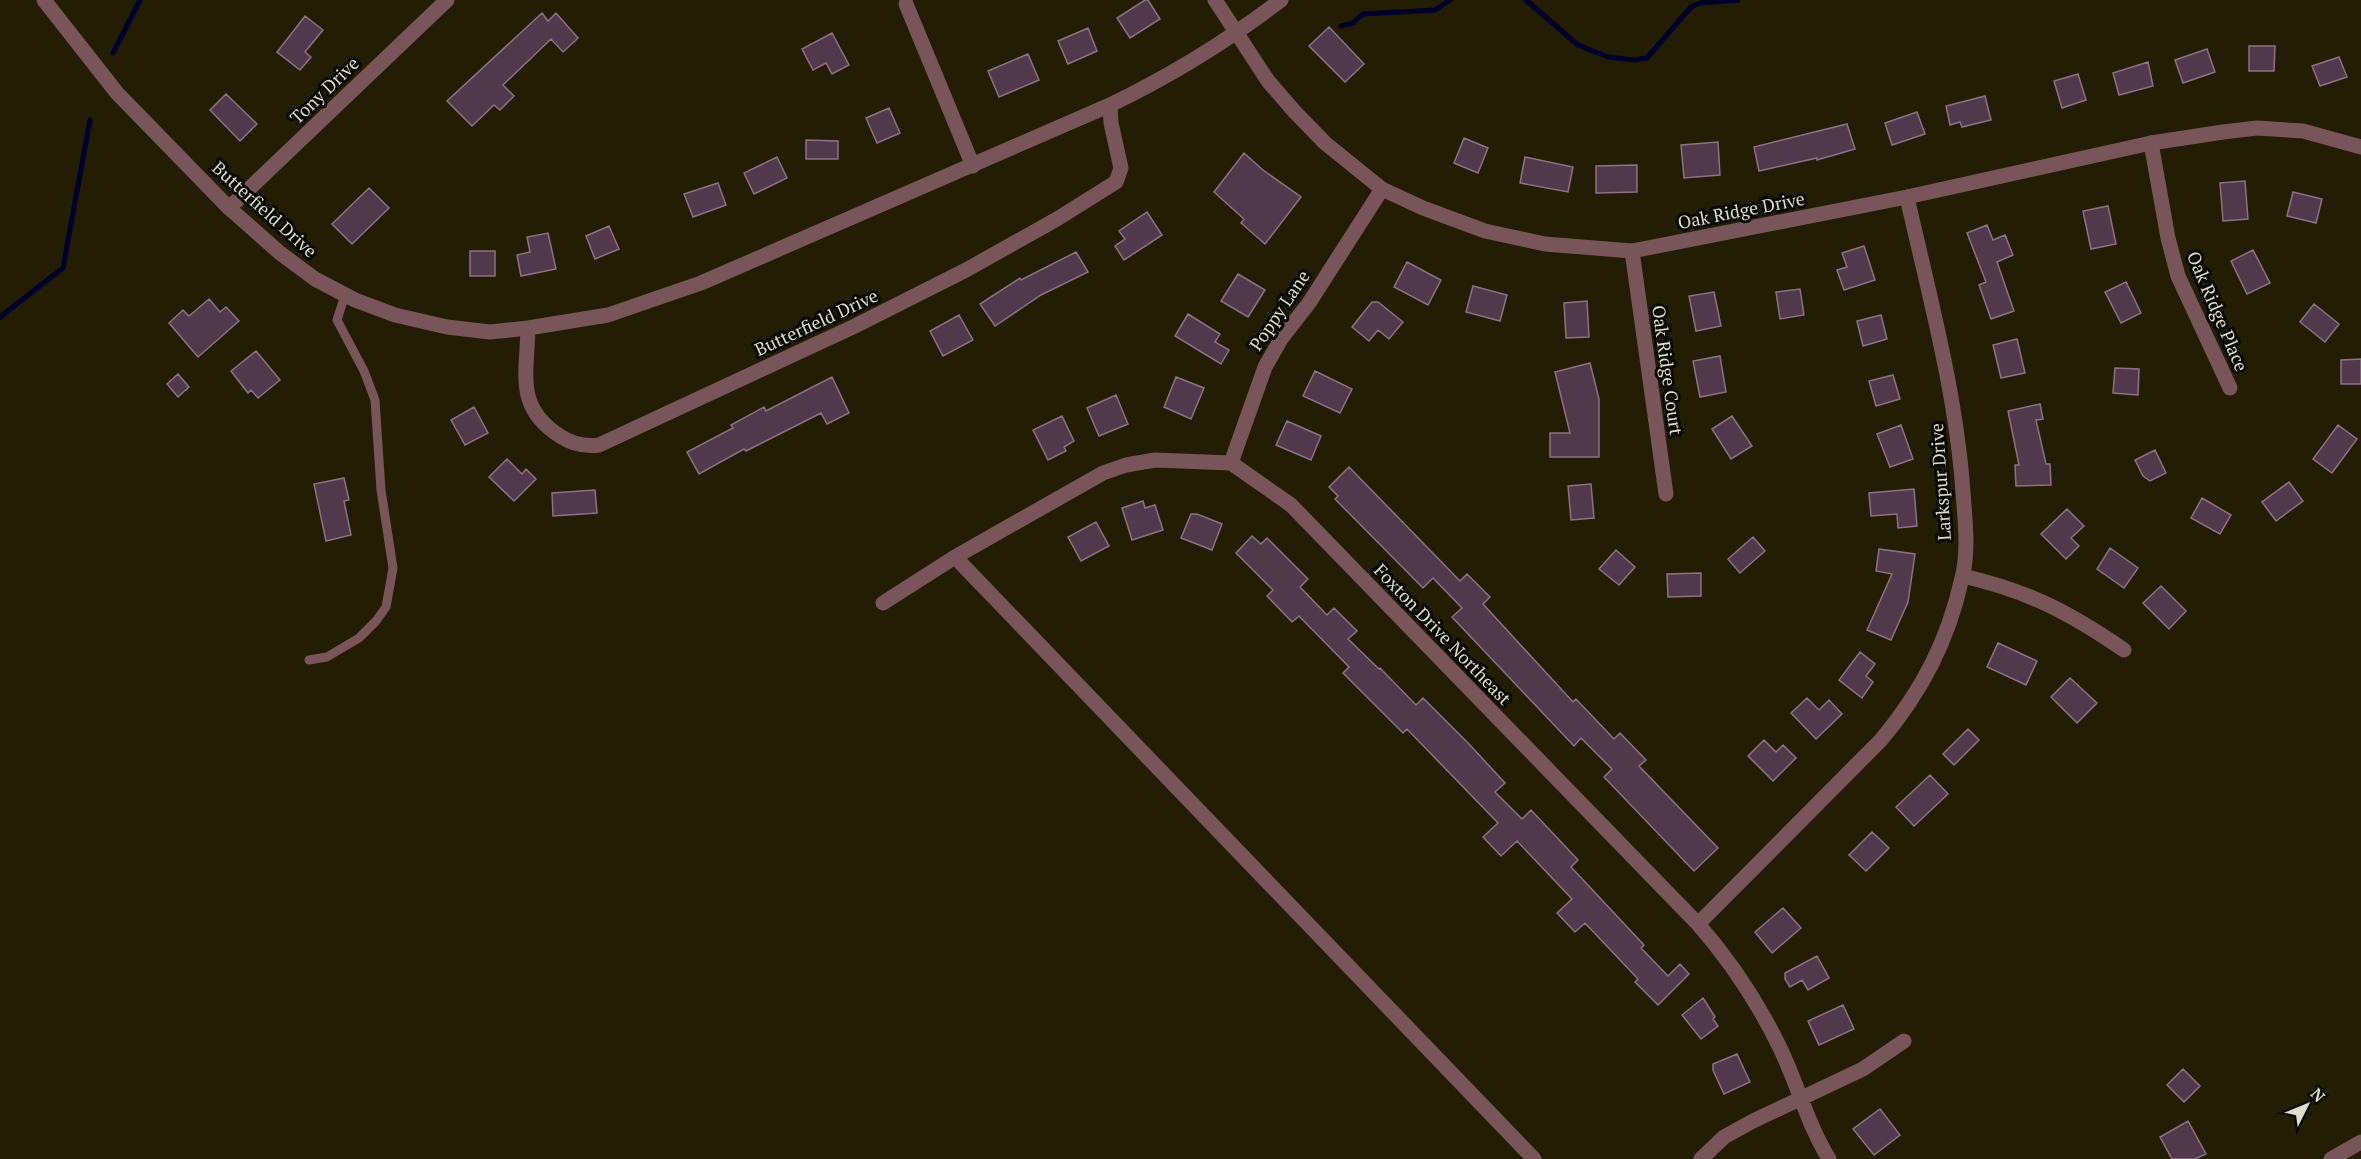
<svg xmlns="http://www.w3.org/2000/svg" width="2361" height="1159" viewBox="0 0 2361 1159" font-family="'PT Serif',serif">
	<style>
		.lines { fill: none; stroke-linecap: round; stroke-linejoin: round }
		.stream { stroke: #00002c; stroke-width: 5 }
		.building { fill: #50394a; stroke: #8c7285; stroke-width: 1.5 }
		.service { stroke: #785559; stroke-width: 9 }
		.minor { stroke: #785559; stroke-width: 15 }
		.tertiary { stroke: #785559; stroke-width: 15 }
		.labels { text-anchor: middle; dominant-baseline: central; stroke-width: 6; stroke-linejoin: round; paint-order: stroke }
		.street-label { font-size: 18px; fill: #dfddcd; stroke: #090801 }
	</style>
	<rect width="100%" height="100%" fill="#221d03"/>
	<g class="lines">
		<path class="stream" d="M1526,0L1578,45L1608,57L1634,60L1647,58L1691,7L1700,3L1738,0
			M1341,26L1353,23L1363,14L1435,10L1450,0
			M113,53L140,0
			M0,317L63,268L90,120"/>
	</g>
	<path class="building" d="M1145,0H1148L1160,19L1130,38L1117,18Z
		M542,13L548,21L556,13L578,38L563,52L551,39L503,85L514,96L500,110L494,105L472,126L447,101Z
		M305,16L323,30L305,52L311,57L300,70L277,52Z
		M1329,27L1364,64L1345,82L1309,46Z
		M1088,28L1097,51L1068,64L1058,41Z
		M832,33L849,65L832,74L826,63L813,70L802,49Z
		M2249,46H2275L2274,71H2249Z
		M2207,49L2215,72L2183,83L2175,60Z
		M1028,54L1039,80L999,97L988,71Z
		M2339,57L2347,77L2320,86L2312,66Z
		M2148,62L2153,86L2119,95L2113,73Z
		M2078,74L2086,100L2062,108L2054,81Z
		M226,94L257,124L240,141L210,110Z
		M1985,96L1991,120L1962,127L1960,122L1950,125L1946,106Z
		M889,108L900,133L877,143L866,118Z
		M1917,112L1925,134L1892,145L1885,123Z
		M1847,124L1855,149L1817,160V158L1759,171L1754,147Z
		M1464,138L1488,148L1478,173L1454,163Z
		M806,140L838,141V159H806Z
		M1718,142L1720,175L1684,178L1681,145Z
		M1244,153L1263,170L1301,197L1265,244L1241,223L1244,219L1214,192Z
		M777,157L787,178L754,194L744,173Z
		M1525,157L1573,167L1568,192L1520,183Z
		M1637,165V192L1596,193V166Z
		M2245,181L2248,219L2223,221L2220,183Z
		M718,183L726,205L693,217L684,194Z
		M369,188L389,208L352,244L332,224Z
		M2293,192L2322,199L2316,223L2287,216Z
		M2108,206L2116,244L2091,249L2083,211Z
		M1147,212L1162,235L1124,260L1115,246L1125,239L1119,231Z
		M1987,225L1993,240L2005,235L2013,255L1997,262L2014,311L1991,319L1979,285L1986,282L1967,233Z
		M609,226L619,249L595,259L586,236Z
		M548,233L556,269L521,276L517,255L530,252L527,237Z
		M1864,246L1875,280L1844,290L1837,270L1847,267L1842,253Z
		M2253,250L2270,283L2247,294L2231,261Z
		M470,251H495V276H470Z
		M1076,252L1088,272L1041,295L995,326L980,304L1020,278L1021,280Z
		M1407,262L1441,280L1428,305L1394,287Z
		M1238,274L1265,290L1248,317L1221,301Z
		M2126,282L2141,313L2121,323L2105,292Z
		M1473,286L1507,295L1500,321L1466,312Z
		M1800,289L1804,315L1780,319L1776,292Z
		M1714,292L1721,326L1696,331L1689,296Z
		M209,299L220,312L226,307L239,321L198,357L169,323L183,310L189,316Z
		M1587,301L1589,337L1566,338L1564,303Z
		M1372,302H1378L1403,322L1389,339L1378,330L1369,341L1352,327Z
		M2314,304L2339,324L2325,342L2300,322Z
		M1188,314L1220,334L1215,342L1229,350L1221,364L1175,336Z
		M959,315L973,340L943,356L930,331Z
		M1881,315L1887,339L1863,346L1857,321Z
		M2017,339L2025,373L2001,378L1993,345Z
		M256,351L280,380L258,398L251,390L248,393L231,371Z
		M1720,356L1726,392L1700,397L1693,361Z
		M2361,359V384H2341V360Z
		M1590,363L1599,399V457H1550V433H1570L1555,372Z
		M2115,368L2139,369L2138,395L2113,393Z
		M1315,371L1352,389L1340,413L1303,396Z
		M178,374L189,387L178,397L167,384Z
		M1893,375L1900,399L1876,406L1869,381Z
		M832,377L849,413L827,424L821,413L746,451L744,449L699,474L687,452L733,428L731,425L764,407L766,411Z
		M1176,377L1204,388L1191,419L1164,407Z
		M1116,395L1128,424L1099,436L1087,408Z
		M2040,404L2043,419L2036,420L2046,464H2050L2051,485L2016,486L2015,465H2019L2008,411Z
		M474,407L488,433L465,445L451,420Z
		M1062,416L1074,441L1064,447L1066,451L1048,460L1033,430Z
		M1732,416L1752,446L1731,459L1712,429Z
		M1287,421L1321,436L1311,460L1276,445Z
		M1901,425L1913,459L1890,467L1877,434Z
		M2338,425L2357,439L2332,473L2313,459Z
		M2155,450L2166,473L2150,481L2143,476L2135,460Z
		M507,459L522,474L526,469L536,479L514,501L489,477Z
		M1349,467L1460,581L1467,574L1490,597L1483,604L1573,702L1576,699L1614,739L1620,733L1646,760L1639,766L1718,848L1694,871L1604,777L1612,769L1581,738L1574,746L1452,617L1462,608L1433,578L1423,588L1335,499L1338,496L1329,487Z
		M344,478L349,500L344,501L351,535L326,541L314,484Z
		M2289,482L2303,501L2276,521L2262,502Z
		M1591,484L1594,518L1571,520L1568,486Z
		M1914,489L1917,526L1898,528L1897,514L1871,516L1869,493Z
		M595,490L597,513L553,516L552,493Z
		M2202,498L2231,515L2220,534L2191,518Z
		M1143,501L1145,508L1155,505L1163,530L1132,540L1122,508Z
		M2067,509L2084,526L2071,538L2079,546L2066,559L2041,534Z
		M1191,514H1197L1222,524L1212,550L1181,538Z
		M1096,522L1109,546L1081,561L1068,537Z
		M1252,536L1261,544L1267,538L1308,579L1300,587L1327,615L1334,608L1357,631L1348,639L1379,669L1380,668L1416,705L1423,698L1469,744L1505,783L1495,792L1522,819L1531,810L1578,860L1571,867L1644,945L1641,948L1668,976L1680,964L1689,974L1658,1005L1635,982L1638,979L1585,923L1575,932L1557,913L1572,899L1517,841L1501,856L1483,837L1498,823L1407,729L1403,733L1343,673L1349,667L1299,616L1292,622L1267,596L1273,590L1236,553Z
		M1753,537L1765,551L1740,573L1728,559Z
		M2110,548L2138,568L2124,588L2097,569Z
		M1879,549L1915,554L1908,602L1891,640L1867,630L1892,574L1876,571Z
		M1616,550L1635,567L1619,585L1599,569Z
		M1701,573V596L1668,597L1667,574Z
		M2161,586L2186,611L2169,629L2143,603Z
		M1998,643L2037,661L2026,685L1987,667Z
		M1860,652L1875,664L1866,676L1873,682L1862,698L1839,680Z
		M2070,678L2097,703L2077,723L2051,697Z
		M1807,698L1819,710L1829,700L1842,714L1816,739L1791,713Z
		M1968,729L1979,740L1954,765L1943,754Z
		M1764,740L1776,752L1783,745L1796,758L1773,781L1748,756Z
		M1930,775L1948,794L1914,826L1896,807Z
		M1872,832L1889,848L1866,871L1849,855Z
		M1783,908L1801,928L1772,953L1755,932Z
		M1817,956L1829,978L1808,990L1802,980L1790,987L1785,979V973Z
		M1703,998L1715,1017L1713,1019L1718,1026L1701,1039L1682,1015Z
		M1843,1005L1854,1029L1819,1045L1808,1021Z
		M1737,1054L1750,1082L1724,1094L1713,1070V1064Z
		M2183,1069L2200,1086L2184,1102L2167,1085Z
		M1880,1109L1900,1135L1874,1155L1853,1129Z
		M2188,1121L2206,1154L2195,1159H2172L2160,1137Z"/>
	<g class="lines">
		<path class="service" d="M309,660L327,657L359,638L376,621L386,607L393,568L381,490L375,400L364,371L337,320L345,295"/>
		<path class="minor" d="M44,0L117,93L229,208L280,253L315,279L355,300L395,315L447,327L490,332L528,328L608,315L701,283L1110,105C1172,75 1226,42 1281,0
			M906,4L973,166
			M2151,143L2168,238L2178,276L2230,388
			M229,208L447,0
			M1632,251L1666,494
			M528,328C527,375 515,407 560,436C572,444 585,447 599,445L855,326L966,270L1057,219L1116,182L1121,168L1111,123L1110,105
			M1231,463L1265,367L1281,339L1309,303L1382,189
			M955,557L1534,1159
			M1963,576C2028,591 2069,612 2124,650
			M883,603L955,557L1103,473L1126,465L1155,460L1231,463L1291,505L1698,924C1733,964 1758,1002 1781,1050C1798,1086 1808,1125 1829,1159
			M1698,924L1881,740C1922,691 1948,641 1962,578C1969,551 1965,520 1963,492C1956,392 1929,295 1907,197
			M1701,1159L1724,1137L1753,1121L1863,1069L1904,1041"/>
		<path class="tertiary" d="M1215,0L1268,81L1294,111L1325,143L1382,189L1423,208L1485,231L1545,244L1632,251L1907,197L2151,143L2223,132L2257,128L2303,131L2361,147
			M2331,1159L2361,1142"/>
	</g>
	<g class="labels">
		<g class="street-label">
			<text transform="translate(324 90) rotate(-44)">Tony Drive</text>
			<text transform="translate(265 209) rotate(42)">Butterfield Drive</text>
			<text transform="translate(1741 210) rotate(-11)">Oak Ridge Drive</text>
			<text transform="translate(1279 310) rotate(-56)">Poppy Lane</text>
			<text transform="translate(2218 311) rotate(67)">Oak Ridge Place</text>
			<text transform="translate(816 322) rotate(-25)">Butterfield Drive</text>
			<text transform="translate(1668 370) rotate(82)">Oak Ridge Court</text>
			<text transform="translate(1940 482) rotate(-94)">Larkspur Drive</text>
			<text transform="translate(1443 634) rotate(46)">Foxton Drive Northeast</text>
		</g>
	</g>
	<g transform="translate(2307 1105) rotate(47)" stroke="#090801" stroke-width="4.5" paint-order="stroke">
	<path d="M0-4.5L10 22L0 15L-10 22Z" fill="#dfddcd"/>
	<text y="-9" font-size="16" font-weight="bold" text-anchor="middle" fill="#dfddcd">N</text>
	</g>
</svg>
